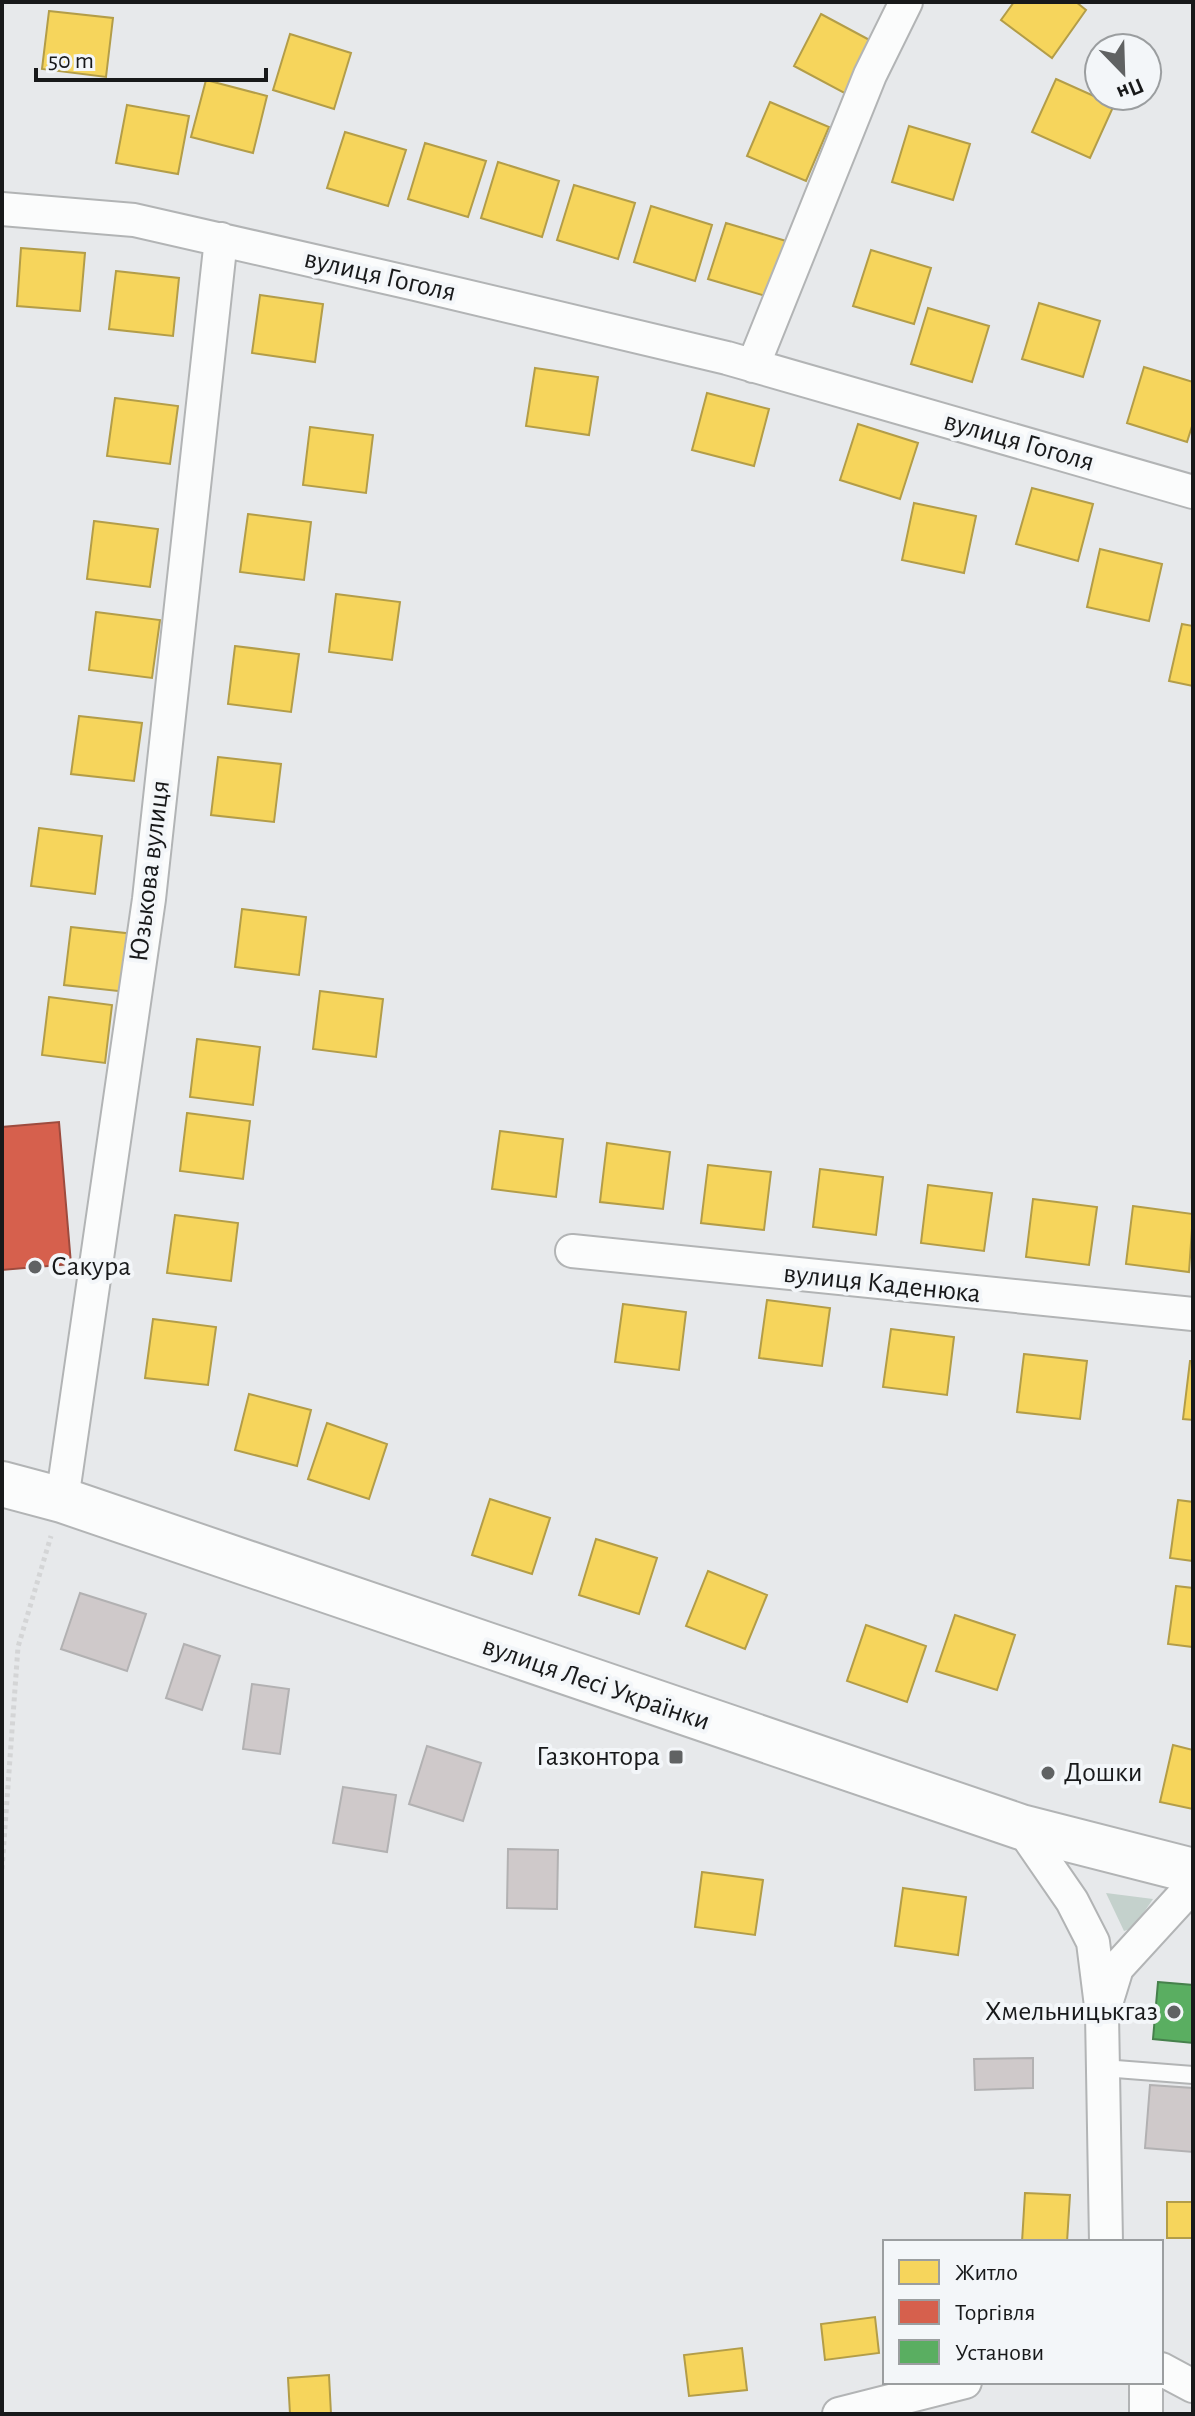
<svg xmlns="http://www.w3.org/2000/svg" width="1195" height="2416" viewBox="0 0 1195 2416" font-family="'Alegreya Sans',sans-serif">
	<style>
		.green { fill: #c4d1cc }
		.homes { fill: #f6d55c; stroke: #b39d48; stroke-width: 2 }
		.shops { fill: #d6604d; stroke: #9d4b3e; stroke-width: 2 }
		.public { fill: #5aae61; stroke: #46814c; stroke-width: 2 }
		.building { fill: #cfc9ca; stroke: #b2b1b2; stroke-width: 2 }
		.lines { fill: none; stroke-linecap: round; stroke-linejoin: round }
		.service-casing { stroke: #b2b4b5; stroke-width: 20 }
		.minor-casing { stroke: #b2b4b5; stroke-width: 36 }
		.secondary-casing { stroke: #b2b4b5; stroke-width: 48 }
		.path { stroke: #d4d5d6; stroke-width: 5; stroke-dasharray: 4 4; stroke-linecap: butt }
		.service { stroke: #fbfcfc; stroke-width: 16 }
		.minor { stroke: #fbfcfc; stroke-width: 32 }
		.secondary { stroke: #fbfcfc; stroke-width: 44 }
		.poi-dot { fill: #606263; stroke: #f3f6f9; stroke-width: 3 }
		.labels { text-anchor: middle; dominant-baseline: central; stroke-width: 8; stroke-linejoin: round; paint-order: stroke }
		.street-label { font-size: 28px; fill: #18191a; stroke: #f3f6f9 }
		.poi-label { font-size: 28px; fill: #18191a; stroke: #f3f6f9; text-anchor: start }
	</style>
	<rect width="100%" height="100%" fill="#e7e9eb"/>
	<path class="green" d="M1106,1893L1153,1899L1133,1928L1124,1931Z"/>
	<path class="homes" d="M1014,2H1076L1086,10L1052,58L1001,20Z
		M49,11L113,18L106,77L42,69Z
		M821,14L877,44L850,96L794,66Z
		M290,34L351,53L334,109L273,90Z
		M1056,79L1114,105L1090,158L1032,132Z
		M206,80L267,96L253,153L191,137Z
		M770,102L829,127L806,181L747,156Z
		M127,105L189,116L178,174L116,163Z
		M909,126L970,144L953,200L892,182Z
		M345,132L406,150L388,206L327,188Z
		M425,143L486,161L468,217L408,199Z
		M498,162L559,181L542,237L481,218Z
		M574,185L635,203L618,259L557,240Z
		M651,206L712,225L695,281L634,262Z
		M726,223L786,241L769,297L708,279Z
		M21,248L85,253L80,311L17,306Z
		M871,250L931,268L914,324L853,306Z
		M116,271L179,278L173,336L109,329Z
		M260,295L323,304L315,362L252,353Z
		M1039,303L1100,321L1083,377L1022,359Z
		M928,308L989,326L972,382L911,364Z
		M1144,367L1193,382V423L1187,442L1127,423Z
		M535,368L598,377L589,435L526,426Z
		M707,393L769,409L754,466L692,450Z
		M115,398L178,406L170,464L107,456Z
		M858,424L918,443L900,499L840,480Z
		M310,427L373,435L366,493L303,485Z
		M1032,488L1093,504L1078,561L1016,544Z
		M914,503L976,516L964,573L902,560Z
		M248,514L311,522L304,580L240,572Z
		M94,521L158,529L150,587L87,579Z
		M1100,549L1162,564L1149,621L1087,607Z
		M336,594L400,602L392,660L329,652Z
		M96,612L160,620L152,678L89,670Z
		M1182,624L1193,626V686L1169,681Z
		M235,646L299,654L291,712L228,704Z
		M79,716L142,723L134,781L71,774Z
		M218,757L281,764L274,822L211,815Z
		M39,828L102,836L95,894L31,886Z
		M242,909L306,917L299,975L235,967Z
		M71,927L134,934L127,992L64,985Z
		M320,991L383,999L376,1057L313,1049Z
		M49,997L112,1005L105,1063L42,1055Z
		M197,1039L260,1047L253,1105L190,1097Z
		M187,1113L250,1121L243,1179L180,1171Z
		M500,1131L563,1139L556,1197L492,1189Z
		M607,1143L670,1152L663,1209L600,1202Z
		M708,1165L771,1172L764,1230L701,1223Z
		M820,1169L883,1177L876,1235L813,1227Z
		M928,1185L992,1193L984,1251L921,1243Z
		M1033,1199L1097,1207L1089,1265L1026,1257Z
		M1133,1206L1193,1214L1189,1272L1126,1264Z
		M175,1215L238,1223L231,1281L167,1273Z
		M767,1300L830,1308L822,1366L759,1358Z
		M623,1304L686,1312L679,1370L615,1362Z
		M153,1319L216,1327L208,1385L145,1378Z
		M891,1329L954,1337L947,1395L883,1387Z
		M1024,1354L1087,1361L1080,1419L1017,1412Z
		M1190,1361H1193V1420L1183,1419Z
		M249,1394L311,1410L297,1466L235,1450Z
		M327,1423L387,1444L369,1499L308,1479Z
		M490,1499L550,1518L532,1574L472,1555Z
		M1178,1500L1193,1502V1561L1170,1558Z
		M596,1539L657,1558L639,1614L579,1595Z
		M708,1571L767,1595L745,1649L686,1626Z
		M1176,1586L1193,1588V1647L1168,1644Z
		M955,1615L1015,1635L997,1690L936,1671Z
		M866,1625L926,1646L907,1702L847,1681Z
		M1173,1745L1193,1750V1809L1160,1802Z
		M702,1872L763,1880L755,1935L695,1927Z
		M903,1888L966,1897L958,1955L895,1946Z
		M1025,2193L1070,2195L1067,2242H1022Z
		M1167,2202H1193V2238H1167Z
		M875,2317L879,2353L825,2360L821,2324Z
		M742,2348L747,2390L689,2396L684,2355Z
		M329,2375L331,2414H290L288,2378Z"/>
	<path class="shops" d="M59,1122L71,1264L2,1270V1127Z"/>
	<path class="public" d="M1158,1982L1193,1985V2043L1153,2039Z"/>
	<path class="building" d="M80,1593L146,1614L127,1671L61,1649Z
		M184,1644L220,1656L202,1710L166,1698Z
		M252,1684L289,1689L280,1754L243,1749Z
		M427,1746L481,1763L463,1821L409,1804Z
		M343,1787L396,1795L387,1852L333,1843Z
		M508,1849L558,1850L557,1909L507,1908Z
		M1033,2058V2088L975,2090L974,2059Z
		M1150,2085L1193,2088V2152L1145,2148Z"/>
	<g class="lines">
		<defs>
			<path id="service" d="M1103,2068L1193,2075"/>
			<path id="minor" d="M2,209L134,220L415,284L727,358L1193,492
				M753,366L870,75L906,2
				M572,1251L1193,1314
				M62,1500L149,899L221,239
				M1021,1827L1072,1901L1093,1942L1102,2014L1106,2242
				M1105,2007L1117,1968L1193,1885
				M1161,2369L1193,2386
				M839,2414L965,2382
				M1146,2414V2382"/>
			<path id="secondary" d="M2,1484L62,1500L1021,1827L1193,1871"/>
		</defs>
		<use href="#service" class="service-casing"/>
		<use href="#minor" class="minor-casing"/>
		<use href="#secondary" class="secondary-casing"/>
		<path class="path" d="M2,1869L18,1647L51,1536"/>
		<use href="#service" class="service"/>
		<use href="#minor" class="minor"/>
		<use href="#secondary" class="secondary"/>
	</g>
	<g class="poi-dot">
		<circle cx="35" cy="1267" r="8"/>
		<rect x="668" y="1749" width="16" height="16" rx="4"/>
		<circle cx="1048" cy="1773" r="8"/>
		<circle cx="1174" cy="2012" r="8"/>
	</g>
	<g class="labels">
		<g class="street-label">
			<text transform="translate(380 276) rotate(13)">вулиця Гоголя</text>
			<text transform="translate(1019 442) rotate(16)">вулиця Гоголя</text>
			<text transform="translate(150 871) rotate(-83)">Юзькова вулиця</text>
			<text transform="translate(882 1284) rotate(6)">вулиця Каденюка</text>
			<text transform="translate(596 1684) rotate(19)">вулиця Лесі Українки</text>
		</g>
		<g class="poi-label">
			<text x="51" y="1267">Сакура</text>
			<text x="660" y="1757" text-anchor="end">Газконтора</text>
			<text x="1064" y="1773">Дошки</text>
			<text x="1158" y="2012" text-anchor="end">Хмельницькгаз</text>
		</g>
	</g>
	<rect width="1195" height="2416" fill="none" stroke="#18191a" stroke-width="8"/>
	<rect x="883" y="2240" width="280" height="144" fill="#f3f6f9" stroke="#9b9ea0" stroke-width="2"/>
	<rect x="899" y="2260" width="40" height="24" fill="#f6d55c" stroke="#9b9ea0" stroke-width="2"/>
	<text x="955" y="2280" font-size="24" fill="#18191a">Житло</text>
	<rect x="899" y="2300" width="40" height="24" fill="#d6604d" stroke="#9b9ea0" stroke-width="2"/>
	<text x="955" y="2320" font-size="24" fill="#18191a">Торгівля</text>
	<rect x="899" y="2340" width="40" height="24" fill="#5aae61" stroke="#9b9ea0" stroke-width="2"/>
	<text x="955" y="2360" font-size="24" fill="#18191a">Установи</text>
	<g transform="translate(1123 72) rotate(157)"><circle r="38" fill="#f3f6f9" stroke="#9b9ea0" stroke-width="2"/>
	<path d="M0-6L14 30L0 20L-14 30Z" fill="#606263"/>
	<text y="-12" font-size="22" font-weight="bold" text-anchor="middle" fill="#18191a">Пн</text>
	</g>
	<path d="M36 68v12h230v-12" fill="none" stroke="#18191a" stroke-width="4"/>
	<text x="48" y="68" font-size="24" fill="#18191a" stroke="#f3f6f9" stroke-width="6" paint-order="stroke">50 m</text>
</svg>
